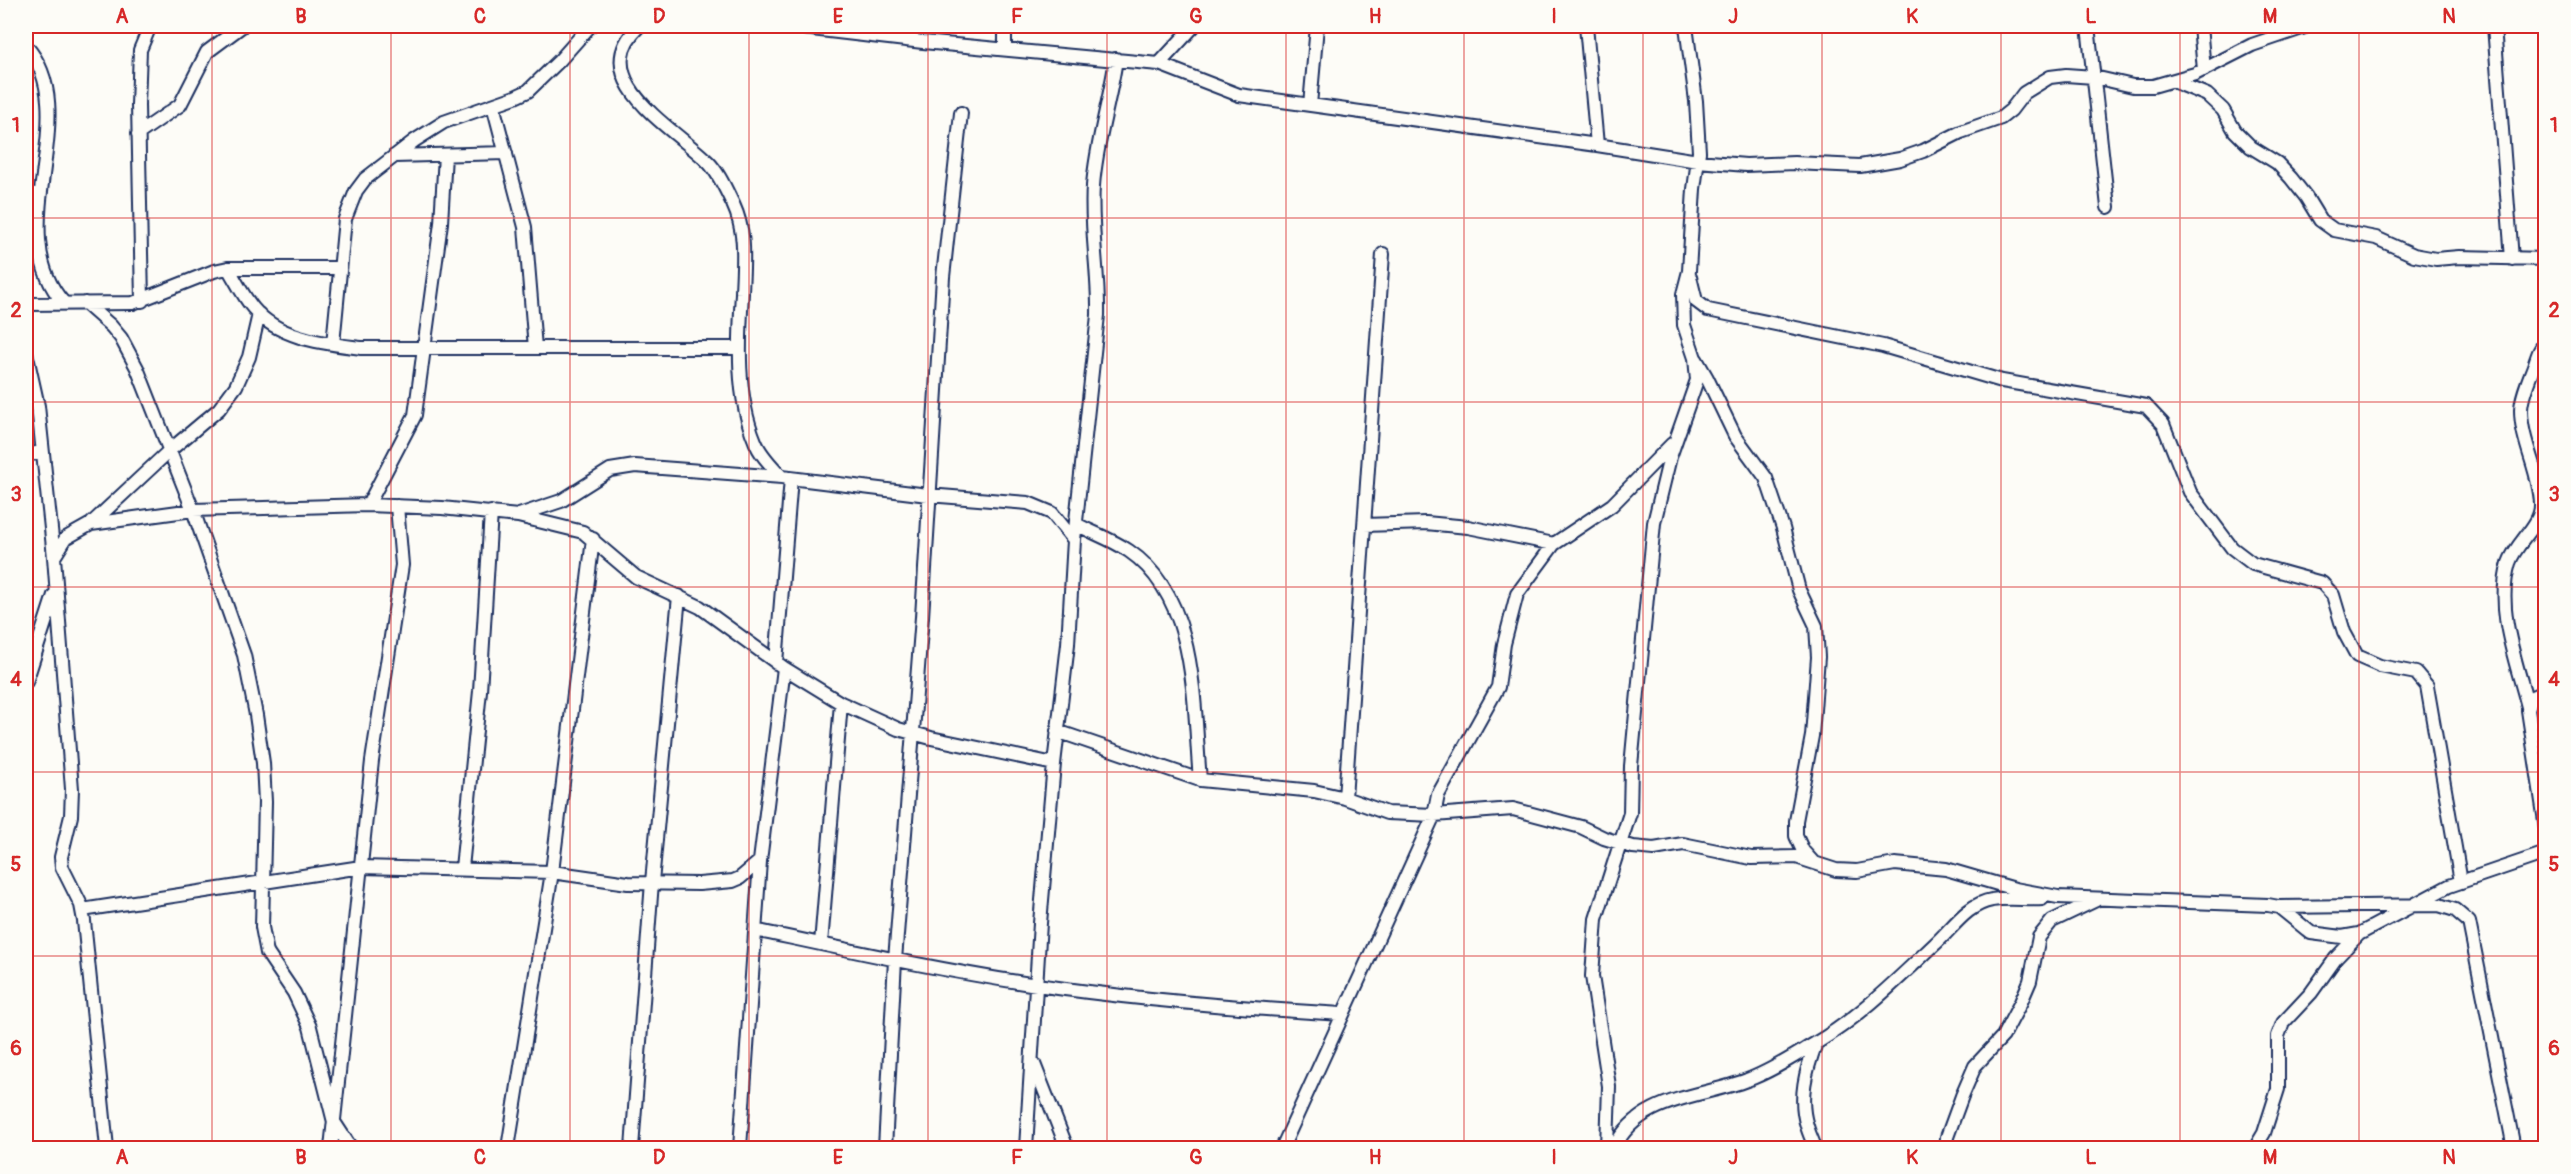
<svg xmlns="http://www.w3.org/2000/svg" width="2571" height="1174" viewBox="0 0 2571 1174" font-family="Pangolin,sans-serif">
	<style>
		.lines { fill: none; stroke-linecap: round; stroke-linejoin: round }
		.minor-casing { stroke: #1b2f5e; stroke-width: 16 }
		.minor { stroke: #fdfcf7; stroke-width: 12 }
		.grid { fill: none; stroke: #d62828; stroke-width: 1.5; stroke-opacity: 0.55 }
		.neatline { fill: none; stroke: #d62828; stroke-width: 2 }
		.grid-label { font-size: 20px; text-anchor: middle; font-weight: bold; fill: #d62828 }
	</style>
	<rect width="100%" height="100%" fill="#fdfcf7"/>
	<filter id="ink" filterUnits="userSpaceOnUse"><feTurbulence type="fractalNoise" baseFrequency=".0167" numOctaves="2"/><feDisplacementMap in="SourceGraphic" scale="12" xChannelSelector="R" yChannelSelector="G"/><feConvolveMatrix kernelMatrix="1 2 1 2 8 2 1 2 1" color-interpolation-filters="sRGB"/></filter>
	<g filter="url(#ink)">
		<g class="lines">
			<defs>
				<path id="minor" d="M639,26C584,80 674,128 708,162C719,173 726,190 733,204C747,234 743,261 742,293C739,341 736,396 755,441C760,455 773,467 782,477
					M786,26L923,42L1159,64L1239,95L1597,145L1698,161L1746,165L1794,163L1860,166L1900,159L1923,151L1961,132L2001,118L2011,110L2024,93L2050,77L2066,75L2094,77L2133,86H2153L2195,74L2252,45L2308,26
					M1005,26V48
					M1586,26L1597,145
					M2088,26L2108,207
					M2200,26L2204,70
					M2494,26L2512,259
					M26,46C86,113 0,230 63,302
					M1159,64L1194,26
					M2173,81L2207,95L2223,110L2235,131L2251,147L2277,163L2291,178L2306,197L2320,220L2334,230L2376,238L2414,255L2436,259L2459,257L2546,259
					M493,105L525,227L535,348
					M1310,105L1317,26
					M138,134L180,105L207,52L242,26
					M394,156L506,153
					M26,192L39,195
					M228,268C236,281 243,296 253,308C279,339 323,343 361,348H739
					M1690,277L1696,301L1708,310L1883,346L2002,381L2146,406L2163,424L2190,492L2232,548L2253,564L2322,583L2333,595L2344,632L2357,656L2380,666L2416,673L2427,686L2461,882
					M142,301L138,105L140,50L150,26
					M85,303L111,326L121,338L137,368L193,510L244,655L256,715L263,763L265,802L262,927L267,953L294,993L310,1027L334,1122L351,1148
					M26,304L133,303L214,271L228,268H340
					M333,344L345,219L356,191L365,179L414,141L444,122L515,97L528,91L559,61L590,26
					M26,352L38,406L54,557L72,789L71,816L61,857L62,867L81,905L84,921L107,1148
					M1696,359L1707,378L1735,436L1766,478L1783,528L1799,590L1816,626L1818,657L1812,736L1796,821V836L1803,851L1812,861
					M26,455L42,452
					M368,505L415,415L441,223L445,155
					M519,515L561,501L610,470L635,466L782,477L928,495L1028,503L1052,513L1074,540
					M92,523L169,451L219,409L236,386L249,357L259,314
					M1076,524C1093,533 1113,540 1129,551C1199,599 1193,705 1200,780
					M1364,525L1426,523L1468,527L1554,544
					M54,557L66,538L91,524L193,510L368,505L442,508L518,516L583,532L636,577L700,607L784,668L841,703L898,729L931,738L1054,764
					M776,663L791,478
					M26,682L54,595
					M2546,691L2532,697L2528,710L2546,828
					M2528,707C2517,663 2495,610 2509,563C2516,542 2542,525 2541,504C2540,472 2521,442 2521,410C2521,397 2529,379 2534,366C2537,358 2539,348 2546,342
					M1057,731L1200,780L1314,791L1345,798L1387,813L1434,815L1513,809L1581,827L1604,838L1633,847L1654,849L1683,844L1751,858L1796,857L1836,870L1857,871L1895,864L1946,869L2015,889L2058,897L2268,905L2279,907L2311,933L2342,937L2359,934L2449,886L2546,853
					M1345,798L1383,254
					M462,868L480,691L491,512
					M2279,907L2439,905L2455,910L2469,922L2514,1148
					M82,910L361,867L552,872L628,883L699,884L733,881L740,878L760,861
					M755,930C849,950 943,971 1037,985C1138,1000 1240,1008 1342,1014
					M821,944L841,703
					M1034,1064L1067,1148
					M331,1148L372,761L402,565L397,506
					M508,1148L552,872L593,539
					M632,1148L652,882L679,596
					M740,1148L760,861L784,668
					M885,1148L895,960L922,617L943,277L961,113
					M1026,1148L1040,923L1054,764L1068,644L1074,540L1098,315C1099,272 1090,229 1093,186C1096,143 1110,101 1116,59
					M1282,1148L1434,815L1438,795L1498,687L1504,644L1517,594L1554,544L1612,505L1672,444
					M1607,1148L1609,1086L1592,976L1596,919L1630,813L1631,766L1654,523L1670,457L1697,380L1695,358L1684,325L1683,294L1689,271L1694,189L1699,152L1696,101L1686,26
					M1614,1148C1639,1096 1700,1098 1747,1080C1770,1072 1794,1056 1816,1043C1860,1017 1898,979 1935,944C1952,929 1967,904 1992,900C2008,897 2026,900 2042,899
					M1815,1148C1813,1141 1809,1134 1807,1126C1798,1098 1806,1070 1816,1043
					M1946,1148L1947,1137L1962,1096L1975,1066L2003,1036L2021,1002L2030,981L2039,937L2052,921L2096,900
					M2255,1148L2264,1133L2278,1089V1036L2283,1023L2311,993L2336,958L2359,934"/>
			</defs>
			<use href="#minor" class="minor-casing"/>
			<use href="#minor" class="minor"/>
		</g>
	</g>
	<path class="grid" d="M212,26V1148M391,26V1148M570,26V1148M749,26V1148M928,26V1148M1107,26V1148M1286,26V1148M1464,26V1148M1643,26V1148M1822,26V1148M2001,26V1148M2180,26V1148M2359,26V1148M26,218H2546M26,402H2546M26,587H2546M26,772H2546M26,956H2546"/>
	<rect width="2571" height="1174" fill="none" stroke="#fdfcf7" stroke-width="66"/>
	<rect x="33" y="33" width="2505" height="1108" class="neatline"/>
	<g class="grid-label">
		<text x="122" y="23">A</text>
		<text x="301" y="23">B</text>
		<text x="480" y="23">C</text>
		<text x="659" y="23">D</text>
		<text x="838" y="23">E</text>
		<text x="1017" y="23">F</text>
		<text x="1196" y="23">G</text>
		<text x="1375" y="23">H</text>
		<text x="1554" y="23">I</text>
		<text x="1733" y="23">J</text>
		<text x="1912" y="23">K</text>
		<text x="2091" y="23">L</text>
		<text x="2270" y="23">M</text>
		<text x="2449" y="23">N</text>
		<text x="16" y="132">1</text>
		<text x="2554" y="132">1</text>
		<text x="16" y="317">2</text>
		<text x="2554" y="317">2</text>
		<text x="16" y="501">3</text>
		<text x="2554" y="501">3</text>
		<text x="16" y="686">4</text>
		<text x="2554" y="686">4</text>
		<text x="16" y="871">5</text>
		<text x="2554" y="871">5</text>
		<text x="16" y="1055">6</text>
		<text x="2554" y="1055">6</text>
		<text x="122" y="1164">A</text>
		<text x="301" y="1164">B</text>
		<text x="480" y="1164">C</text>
		<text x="659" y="1164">D</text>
		<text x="838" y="1164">E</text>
		<text x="1017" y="1164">F</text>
		<text x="1196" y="1164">G</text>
		<text x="1375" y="1164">H</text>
		<text x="1554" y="1164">I</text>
		<text x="1733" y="1164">J</text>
		<text x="1912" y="1164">K</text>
		<text x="2091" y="1164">L</text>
		<text x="2270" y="1164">M</text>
		<text x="2449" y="1164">N</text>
	</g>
</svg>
